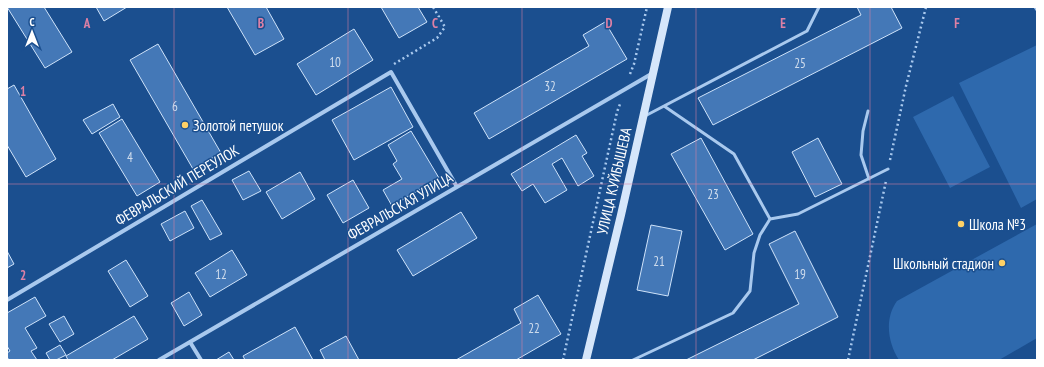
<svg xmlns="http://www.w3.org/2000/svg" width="1044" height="367" viewBox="0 0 1044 367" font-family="'PT Sans Narrow',sans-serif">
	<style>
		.green { fill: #2e69ad }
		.building { fill: #4478b7; stroke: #cfe3fa }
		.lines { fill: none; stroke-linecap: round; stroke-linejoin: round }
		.path { stroke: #a9c9ee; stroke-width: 2.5; stroke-dasharray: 2 3; stroke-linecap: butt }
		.service { stroke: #a9c9ee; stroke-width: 3 }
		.minor { stroke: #a9c9ee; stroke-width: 4 }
		.secondary { stroke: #d6e6fa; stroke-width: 8 }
		.grid { fill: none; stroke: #dd80a5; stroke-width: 1; stroke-opacity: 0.55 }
		.poi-dot { fill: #ffd166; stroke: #1b4f8f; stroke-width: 1.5 }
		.labels { text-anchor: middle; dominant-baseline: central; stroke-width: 3; stroke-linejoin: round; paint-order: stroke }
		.number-label { font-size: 13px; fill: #d0dded }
		.poi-label { font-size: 15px; fill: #fff; stroke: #1b4f8f; text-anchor: start }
		.street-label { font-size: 15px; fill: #fff; stroke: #1b4f8f }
		.grid-label { font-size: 13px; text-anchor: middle; font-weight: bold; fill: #dd80a5; stroke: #1b4f8f; stroke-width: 3; stroke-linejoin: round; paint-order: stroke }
	</style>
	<rect width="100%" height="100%" fill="#1b4f8f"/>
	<path class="green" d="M1037,45V199L1021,208L959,83Z
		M953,96L990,167L950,188L913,117Z
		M1037,224V338L999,360H899C888,343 884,319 897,301Z"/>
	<path class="building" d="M7,7H44L72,52L45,68Z
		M96,7H127L104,21Z
		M227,7H266L284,39L255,55Z
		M381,7H418L427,22L399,38Z
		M857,7H891L902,28L713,125L698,98L861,15Z
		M605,22L627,59L489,139L474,113L589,46L583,35Z
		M354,29L373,60L316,95L297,64Z
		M158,44L221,153L193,169L130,60Z
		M14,85L56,159L26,177L7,145V89Z
		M391,87L413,127L354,160L332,120Z
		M113,104L120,117L92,134L83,120Z
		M122,119L160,182L137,196L99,133Z
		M411,131L439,178L392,206L383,190L402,179L393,164L397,161L388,145Z
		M576,135L587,153L582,156L594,176L578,186L562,158L552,164L567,190L545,203L533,184L522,191L511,174Z
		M701,138L753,234L725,250L671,154Z
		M818,138L842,184L815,197L792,152Z
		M249,171L261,191L243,200L232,180Z
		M300,172L315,199L282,219L266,192Z
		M353,180L369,208L343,223L327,195Z
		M202,200L222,234L210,240L191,206Z
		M185,211L194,228L170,241L161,224Z
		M461,212L477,238L413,276L397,250Z
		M651,225L682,231L668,296L637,290Z
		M795,231L838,317L753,360H686L799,304L769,244Z
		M232,250L247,275L210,297L195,273Z
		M7,251L14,264L7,268Z
		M126,260L148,296L130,307L108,271Z
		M189,292L202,315L184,326L171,303Z
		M538,295L561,334L516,360H456L521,323L514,309Z
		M35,297L46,316L25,328L37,348L31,351L37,360H9L7,357V353L10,351L7,346V313Z
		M64,316L74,334L60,342L49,324Z
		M134,316L148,339L112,360H68L66,356Z
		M295,327L313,360H245L243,356Z
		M346,336L359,360H325L320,350Z
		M60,345L66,355L56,360H50L46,353Z
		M229,352L234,360H216Z"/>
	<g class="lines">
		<path class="path" d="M394,64L437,38L445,27L433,7
			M630,74L634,64L647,7
			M890,160L906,86L926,7
			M563,360L617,112L620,104
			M848,360L886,181"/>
		<path class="service" d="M1035,7L1037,10
			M868,111L863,131L861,155L869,179
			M645,116L807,31L819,7
			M770,219L798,214L888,169
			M633,360L733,313L750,291L754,253L760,235L770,219L734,154L664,106"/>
		<path class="minor" d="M7,300L391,72L457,187
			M190,342L201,360
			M159,360L653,73"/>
		<path class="secondary" d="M586,360L621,215L668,7"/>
	</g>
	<path class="grid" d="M174,7V360M348,7V360M522,7V360M696,7V360M870,7V360M7,184H1037"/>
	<g class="poi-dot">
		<circle cx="185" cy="125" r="4"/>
		<circle cx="961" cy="224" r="4"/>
		<circle cx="1002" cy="263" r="4"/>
	</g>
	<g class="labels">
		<g class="number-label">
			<text x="335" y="62">10</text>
			<text x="800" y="63">25</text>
			<text x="550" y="86">32</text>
			<text x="175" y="106">6</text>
			<text x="130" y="157">4</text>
			<text x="713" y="194">23</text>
			<text x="659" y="261">21</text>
			<text x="221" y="274">12</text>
			<text x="800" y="274">19</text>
			<text x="534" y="328">22</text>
		</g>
		<g class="poi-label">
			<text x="193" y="125">Золотой петушок</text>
			<text x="969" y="224">Школа №3</text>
			<text x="994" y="263" text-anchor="end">Школьный стадион</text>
		</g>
		<g class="street-label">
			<text transform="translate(614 181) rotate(-77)">УЛИЦА КУЙБЫШЕВА</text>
			<text transform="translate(177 185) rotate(-31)">ФЕВРАЛЬСКИЙ ПЕРЕУЛОК</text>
			<text transform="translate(400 206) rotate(-30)">ФЕВРАЛЬСКАЯ УЛИЦА</text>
		</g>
	</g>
	<g class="grid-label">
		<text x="87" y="28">A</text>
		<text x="261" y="28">B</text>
		<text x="435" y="28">C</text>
		<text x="609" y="28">D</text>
		<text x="783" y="28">E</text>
		<text x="957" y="28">F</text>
		<text x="23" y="96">1</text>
		<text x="23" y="280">2</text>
	</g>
	<rect width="1044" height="367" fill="none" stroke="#ffffff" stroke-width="16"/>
	<g transform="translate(32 32)" stroke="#1b4f8f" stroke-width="3" paint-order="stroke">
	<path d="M0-3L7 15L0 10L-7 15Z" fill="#ffffff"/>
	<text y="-6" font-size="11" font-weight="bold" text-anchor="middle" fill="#ffffff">С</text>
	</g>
</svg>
